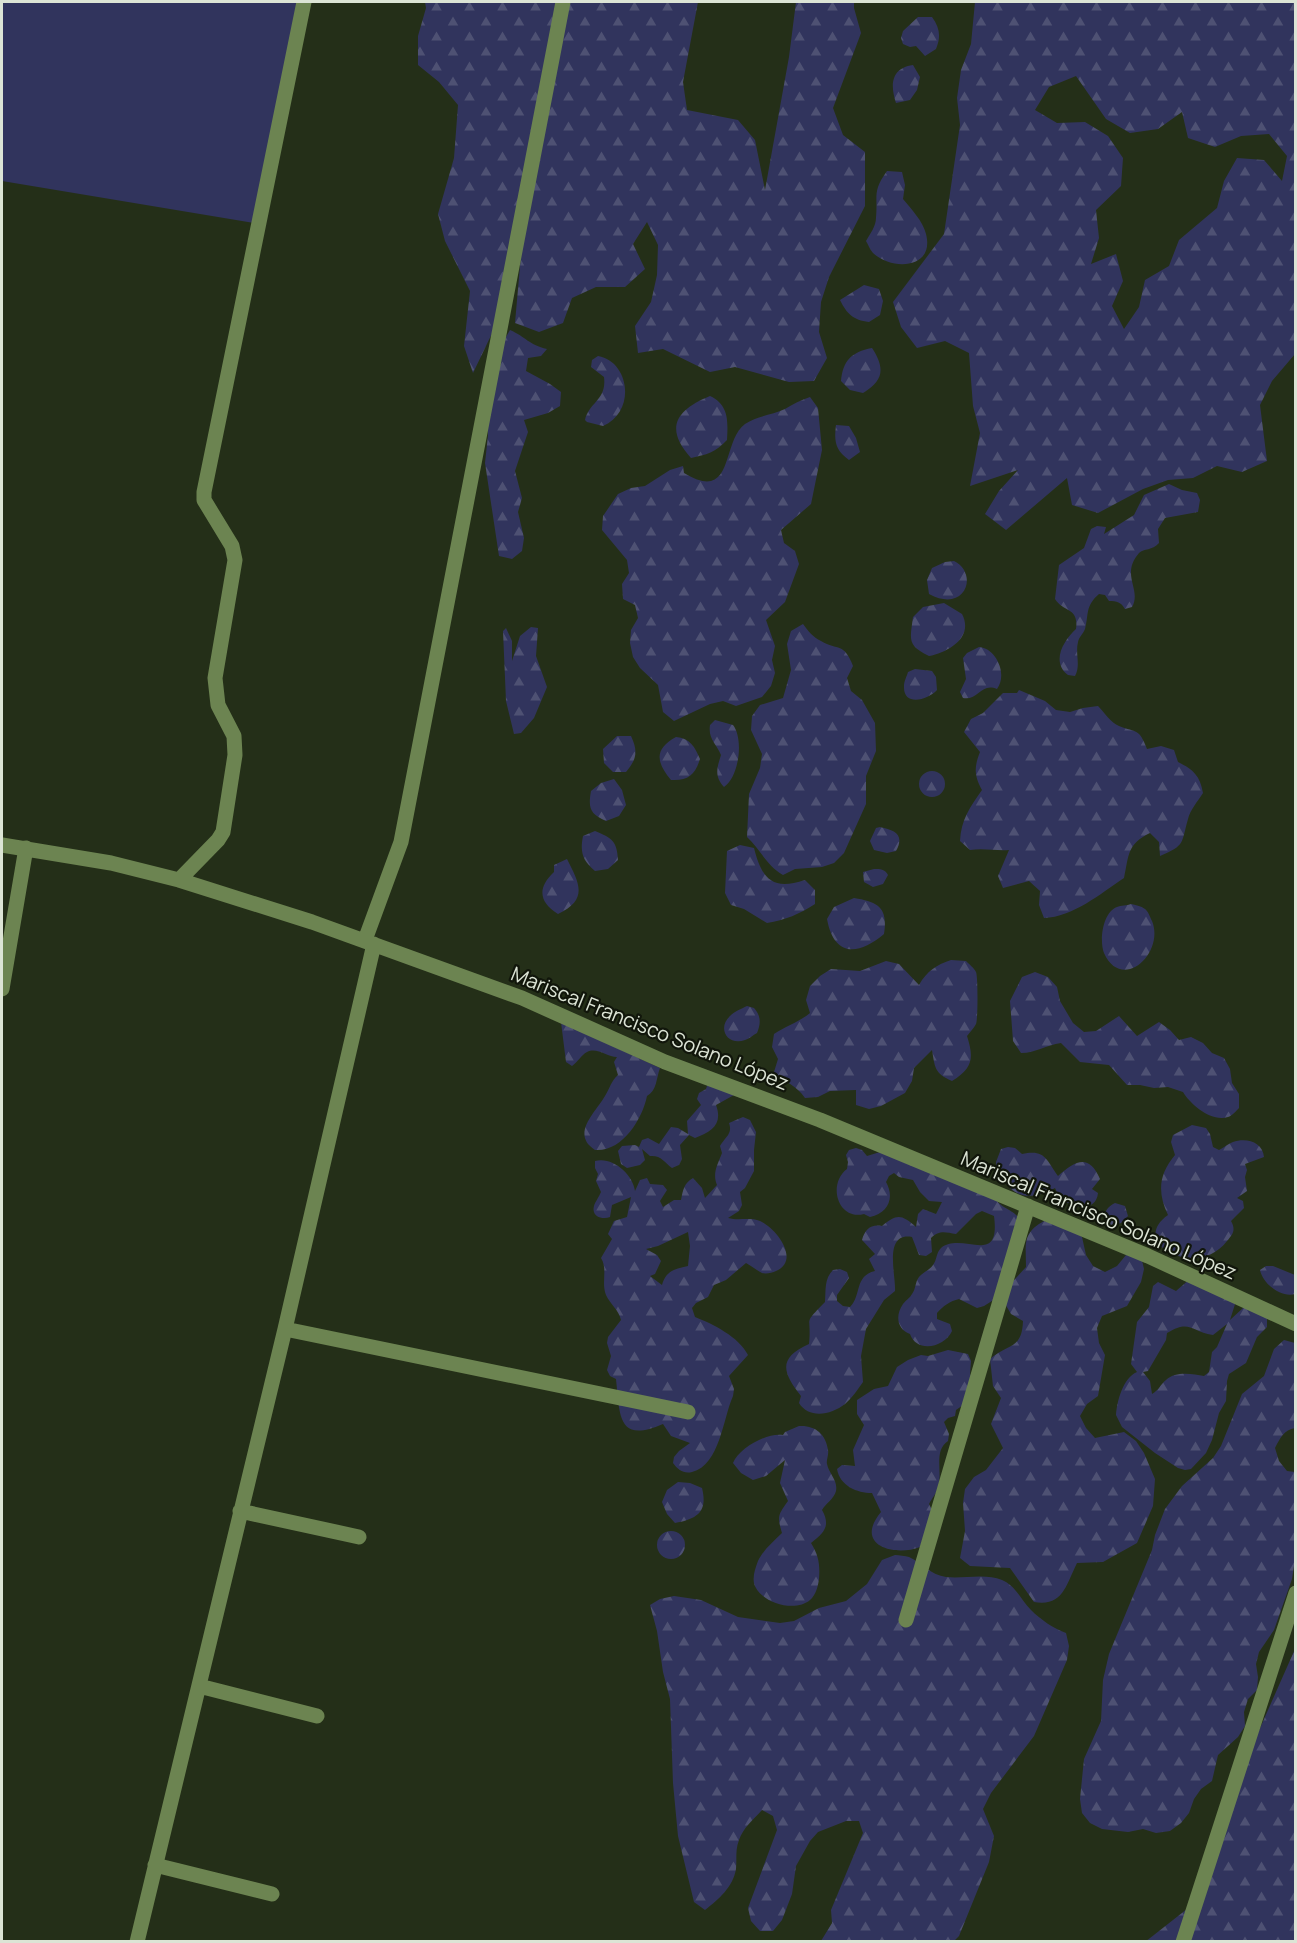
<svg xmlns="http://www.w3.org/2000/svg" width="1297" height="1943" viewBox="0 0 1297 1943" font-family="Manrope,sans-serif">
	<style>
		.grass { fill: #31345d }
		.forest { fill: url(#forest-firs); fill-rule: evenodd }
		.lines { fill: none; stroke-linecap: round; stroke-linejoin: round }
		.minor { stroke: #6c8451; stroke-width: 15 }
		.labels { text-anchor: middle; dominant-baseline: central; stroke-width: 4.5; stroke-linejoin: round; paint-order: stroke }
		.street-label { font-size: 20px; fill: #dce4d5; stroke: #11160b }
	</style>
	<defs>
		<pattern id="forest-firs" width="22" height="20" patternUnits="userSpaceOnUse" patternTransform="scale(1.5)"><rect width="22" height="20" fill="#31345d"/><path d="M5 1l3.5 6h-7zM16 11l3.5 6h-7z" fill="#4e5173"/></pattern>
	</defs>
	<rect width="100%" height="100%" fill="#242f18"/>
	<path class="grass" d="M2,2H298L254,223L2,181Z"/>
	<path class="forest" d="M425,2H698L683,82L687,110L738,120L755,140L765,190L789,57L796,2H854V8L861,33L833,108L843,135L865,152V206L829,277L821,302L819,332L827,358L814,381L789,382L735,367L710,372L663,349L638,353L635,326L651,302L657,275L658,245L647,222L633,244L645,269L625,287H596L572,298L563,323L539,332L515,323L521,255L497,323L473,373L464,346L470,291L445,241L438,214L454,158L458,105L439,82L418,65V36L426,8Z
		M975,2H1295V354L1272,381L1260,405L1267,461L1242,472L1217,466L1193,478L1168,480L1143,489L1098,513L1072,505L1067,478L1006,530L985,514L999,491L1018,470L970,486L980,433L973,406L969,353L945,341L917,348L901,327L893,302L944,234L960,125L957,98L961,70L971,44ZM1076,76L1106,119L1130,133L1158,129L1182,112L1188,138L1215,147L1241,136L1269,134L1287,156L1282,181L1264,160L1237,158L1224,181L1217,208L1179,240L1169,266L1145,280L1139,307L1124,329L1112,306L1123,281L1116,254L1091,264L1099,238L1096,210L1121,186L1123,158L1108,136L1085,122L1057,123L1035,110L1049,87Z
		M918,17H932C940,28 941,37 936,49L925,56L916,46L910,47L903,44L901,38L903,31Z
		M913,65L920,77L917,90L910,100L896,103C890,85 891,68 913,65Z
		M887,171L902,172L905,185L903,199C911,209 923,221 926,234C935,269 892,271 873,253C870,250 868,244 866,241C870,234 876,226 876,218C878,195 872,192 887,171Z
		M864,285L879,289L883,301L880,315L869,322C853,320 847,314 840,300Z
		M510,330C526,337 529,345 547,349L541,356L528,358L526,371L550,384L561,392L560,406L548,413L524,420L528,432L515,471L522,498L518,512L524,538L522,551L512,559L499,556L485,463L488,435L487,394L503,342Z
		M872,348C885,368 884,380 863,393L850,390L841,381C843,361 851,352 872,348Z
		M598,356C629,361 637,411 603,426L587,422L585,420C589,402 607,400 604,377L591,367L592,360Z
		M710,396C729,405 728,421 727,440C716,452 706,455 691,458C664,428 676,410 710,396Z
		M810,397L818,408L822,450L811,504L781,530L784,543L795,551L799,564L785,602L766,620L775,646L772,660L775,673L771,686L762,697L736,706L723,701L710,704L674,721L663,712L658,685L640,668L633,657L630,643L631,630L638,618L635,605L623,599L622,584L629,573L627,560L602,530L603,516L618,494L631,488L645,486L670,470L683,466L684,473C735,504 721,441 745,424C757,416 772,415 785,409C793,404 801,400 810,397Z
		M836,425L849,426L856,438L860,452L849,460C835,450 834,441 836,425Z
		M1169,484L1182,490L1197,493L1200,500L1198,512L1165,518L1158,529L1159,543C1152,551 1144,548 1139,553C1120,575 1142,589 1132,607L1125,609C1121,602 1117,601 1109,601L1105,595L1099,594C1085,606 1089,614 1085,629C1083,634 1079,637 1078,642C1075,654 1081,665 1075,676L1068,675C1051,662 1063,641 1076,629C1079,607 1064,613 1055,599L1059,565L1084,548L1091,529L1097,526L1106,527L1104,534L1134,515L1144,495Z
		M954,561C979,573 966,614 929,594L927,580L932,568L945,562Z
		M944,603L962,614C974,637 949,652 929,656C907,645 910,640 913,617L923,607Z
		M803,624C808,631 813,637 821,641C838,651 844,642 853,666L847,678L851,691L862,700L875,723L876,751L866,776V804L844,853L834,863L822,867L795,869L783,875C767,866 760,849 747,837L749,794L760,768L762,754L751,730L752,716L760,705L783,698L791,670L787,644L791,631Z
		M531,627L538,628L536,656L547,687L534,718L521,733L514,734L506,701L503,631L506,628L512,641V661L520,636Z
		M979,647C996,648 1008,674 997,689C981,682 978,701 963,698L960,692L966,679L963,658L967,653Z
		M915,669L932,671L936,677L937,690C928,700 903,707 904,686C904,681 907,676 908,672Z
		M1019,690L1045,701L1056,710L1070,712L1083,708L1098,706C1104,712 1111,723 1119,726C1137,733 1139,728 1147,749L1161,746L1174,750L1178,762C1194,770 1200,776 1203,793C1198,801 1190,810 1188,819C1181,843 1186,845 1160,856L1159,842L1150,833C1127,844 1129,855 1124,878C1100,894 1073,917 1044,918L1039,905L1040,891L1029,881L1003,888L998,876L1009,850C996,851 984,848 970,850L960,841C961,820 970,807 982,790C974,776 974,767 980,752L964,732L971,719L983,713L1003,693H1017Z
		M715,720L733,725C744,739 739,777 724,787C714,776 717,768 721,755C716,743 708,739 710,725Z
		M617,736H631C638,751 637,759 626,772H613L604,763L603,749Z
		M676,737C690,738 695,747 700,759C695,775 688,781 671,780C656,762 654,749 676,737Z
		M919 784a13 13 0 1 1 26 0a13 13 0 1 1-26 0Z
		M614,779L622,790L626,805L619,816L606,821C590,814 588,808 591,791L601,783Z
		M880,827C895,830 905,835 896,851L887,853L874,850L870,841L876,828Z
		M595,831C612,838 617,841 618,860L608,869L595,871C582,860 580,852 583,836Z
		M740,845L754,848C762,879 772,891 805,880L815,890V904C800,914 785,920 767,923L744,909L731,905L725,893L727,851Z
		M567,859C579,883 589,899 558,914C539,902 537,888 554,872V865Z
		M874,869C880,869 885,869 888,875L883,884L873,887L864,882L863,872Z
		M854,898C879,902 888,908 884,934C858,956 834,957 827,919L834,907Z
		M1131,904C1135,905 1141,906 1145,909C1148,911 1150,917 1152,921C1165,953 1122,993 1104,953C1099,940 1103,912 1117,907C1121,905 1127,906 1131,904Z
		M951,960L966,961C969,964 974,968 976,972C978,976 978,1020 976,1024C974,1028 970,1032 967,1036C974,1058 973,1068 952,1081C934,1073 935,1067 932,1050L914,1068L912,1081L905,1093L881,1106L869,1109L856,1105V1090L830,1091L818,1097L805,1098C796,1085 786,1083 774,1072L778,1059L772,1047L774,1034C786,1026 799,1022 810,1013L806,1000L810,986L820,976L831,969L860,971L886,961L899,964L919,985C927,971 936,965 951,960Z
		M1035,972L1048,977L1057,987L1060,1001L1073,1023L1084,1032L1096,1031L1119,1016L1137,1036L1159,1022L1170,1030L1179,1040L1191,1037L1203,1043L1212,1053L1224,1058L1230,1069L1232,1083L1239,1094V1108C1236,1111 1232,1116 1228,1117C1211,1122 1191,1105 1183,1092L1168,1087L1154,1088L1140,1085H1127L1109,1065L1080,1062L1061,1043C1046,1045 1036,1053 1021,1053L1013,1041L1010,1001L1022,977Z
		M747,1006L754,1008C761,1016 761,1023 757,1033C753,1035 749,1039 745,1040C727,1046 717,1028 730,1016C735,1011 741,1009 747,1006Z
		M561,1022L660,1068C656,1079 657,1090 647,1096C642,1120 622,1152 595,1150C570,1134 596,1112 605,1096C610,1088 611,1081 618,1075L614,1062L617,1057C607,1057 597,1047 587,1052C581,1055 578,1062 572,1066L566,1062Z
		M708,1083L734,1095L716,1105C723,1124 712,1132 695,1138L689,1135L680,1145L682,1159L679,1165L672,1168C664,1162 661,1155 650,1156L642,1149L645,1160L640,1165L627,1168L621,1164L618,1151L622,1146L635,1145L639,1147L642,1140L648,1138L659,1144L671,1127L678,1128L688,1134L687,1121L701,1105L697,1099L699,1093L706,1089Z
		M743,1117L750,1120L756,1132L754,1150V1171L745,1188L740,1192L742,1205L739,1211L728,1218C738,1221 750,1217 760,1221C776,1228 801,1260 776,1271C772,1273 766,1274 762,1273C756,1270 752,1266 746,1263L726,1280L714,1285L708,1297L696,1303L692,1308L695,1317C713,1324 739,1337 748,1355L729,1376L734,1389L733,1396C723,1418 720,1465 692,1472C684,1474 678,1470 673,1463L674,1457L679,1451L690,1443L671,1436L663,1424C617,1444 620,1415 616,1379L610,1376L607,1370L611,1356L607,1343L608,1337L621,1320C619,1310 610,1304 606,1295C601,1283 608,1269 601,1258L612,1239L608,1234L614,1221L627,1217L631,1197L612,1205L610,1217C603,1220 591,1217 594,1206C595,1202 599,1197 601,1192L596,1181L598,1174L595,1168V1161C612,1156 633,1174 635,1191L640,1180L647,1178L650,1184L663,1185L667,1190L660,1201L663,1207L674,1200H681C683,1190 684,1183 693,1178L702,1188L705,1198L717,1185C712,1173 718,1164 722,1153L720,1146C725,1137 733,1134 729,1123ZM688,1232L690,1246L688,1266C674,1269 666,1271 662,1285L650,1276L655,1274L661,1261L657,1255L646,1249L658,1246Z
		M1192,1125L1206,1128L1210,1134L1213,1147L1219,1150C1223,1148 1228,1144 1233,1142C1246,1137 1263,1142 1264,1157L1245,1164L1247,1170L1245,1177L1247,1191L1237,1198L1243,1201L1244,1208L1231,1221C1236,1230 1233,1234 1227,1241C1198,1280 1127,1244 1168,1215C1157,1192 1159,1174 1175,1155L1171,1142L1173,1135Z
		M1008,1147L1015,1148L1022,1154C1045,1149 1046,1159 1058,1176C1075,1161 1089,1153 1100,1179L1092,1189L1098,1193C1096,1212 1075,1208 1063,1200C1059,1198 1057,1192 1055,1188C1042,1195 1025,1201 1011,1189C1006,1185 1005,1179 997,1175L996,1162L1001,1149Z
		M856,1148L862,1150L867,1156L880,1152L994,1195C998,1208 1011,1208 1019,1218L995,1299L984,1306L977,1308L959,1299C950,1301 943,1306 937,1313V1319L950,1324L952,1331C945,1347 917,1354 910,1334C897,1329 895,1316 903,1304C906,1300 910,1298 912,1294C916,1289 915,1282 919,1277C923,1272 930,1270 933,1265C937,1260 936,1253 941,1248C962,1231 1001,1268 994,1216L982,1211L976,1214L956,1234C945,1232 939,1230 931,1238L932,1252L926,1256L919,1255L912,1237C883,1232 896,1275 895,1291L884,1300L866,1329L861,1356L863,1382C858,1389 852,1398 845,1404C831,1415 809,1419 799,1403L801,1396C782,1372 778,1358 809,1344C812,1314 802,1326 825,1302C826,1290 824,1279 833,1270L840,1269L847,1272L849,1278L837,1295V1301L843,1306L850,1307C862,1295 854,1276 875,1271L869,1259L875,1254L862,1240C865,1229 871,1224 882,1226C897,1214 901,1214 916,1227L918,1214L923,1209L936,1214L942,1202L929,1201L920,1192L913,1180L899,1177L894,1173L889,1176L886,1182C895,1198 888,1213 870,1217L864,1214C838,1221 827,1184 847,1169L848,1162L846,1155L849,1150Z
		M1115,1203L1125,1206L1128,1216L1121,1223L1111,1226L1105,1222C1103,1213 1107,1207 1115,1203Z
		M1044,1221L1072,1228L1082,1237L1086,1255L1093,1266L1105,1272L1117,1266L1126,1255L1141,1256L1144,1269L1141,1282L1127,1306L1102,1316L1097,1328L1099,1343L1105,1355L1098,1396L1087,1404L1080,1416L1086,1428L1095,1438L1124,1432L1136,1441L1144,1453L1155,1479L1153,1506L1137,1543L1103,1562L1077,1563C1066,1585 1063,1607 1034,1602L1010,1568L970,1566L960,1558L965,1531L963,1503L965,1489L974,1477L986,1470L1003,1448L991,1424L1001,1398L993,1386L990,1359C1008,1343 1022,1350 1023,1321L1011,1314L1004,1302L1007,1288L1026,1267C1026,1244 1022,1233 1044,1221Z
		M1266,1266H1273L1295,1275V1294C1281,1298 1263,1284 1260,1270Z
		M1191,1278L1236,1301L1230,1320L1243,1308L1249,1306L1267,1313V1327L1257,1337L1246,1363L1229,1374L1227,1381L1226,1401L1219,1413L1212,1440L1206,1453L1191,1469L1185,1470L1178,1468L1155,1453L1122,1427L1116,1415C1117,1401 1123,1378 1137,1372L1131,1364L1137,1322L1149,1307L1153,1286L1158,1282L1176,1291ZM1227,1324L1217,1347L1212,1352L1209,1372L1204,1376C1192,1374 1176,1371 1166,1380C1160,1385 1159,1390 1152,1394L1150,1381L1143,1372L1148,1371L1166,1340L1167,1333C1190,1319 1190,1331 1213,1335Z
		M1284,1340L1295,1343V1428C1284,1430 1280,1438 1275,1448L1279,1461L1287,1471L1295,1472L1294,1566L1292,1579L1274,1630L1259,1652L1256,1664L1258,1677L1257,1690L1248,1699L1244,1712L1245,1726L1238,1737L1218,1755L1212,1781L1201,1789L1194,1799L1189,1813L1181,1823L1170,1831L1156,1833L1143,1829L1128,1832L1102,1829L1090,1823L1082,1813L1080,1799L1084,1759L1101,1721L1103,1680L1109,1654L1152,1550L1155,1535L1165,1509L1182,1486L1213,1458L1221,1446L1242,1394L1264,1376L1274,1349Z
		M948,1350L968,1354L971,1361L970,1374L976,1385L973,1398L956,1410L955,1416L948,1418L944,1422L949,1434L948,1441C933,1451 943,1472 938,1487C937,1493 932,1498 929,1504L932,1510L920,1547C895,1557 853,1546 881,1512L872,1493C857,1493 840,1486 837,1469L842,1465L855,1466L853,1450L864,1425L857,1414V1400L874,1389L888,1386L897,1367L908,1360L921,1355L928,1356Z
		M799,1426C815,1425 826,1434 828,1450C829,1455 826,1460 827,1464C829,1474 838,1480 836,1491C834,1499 826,1503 822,1510C831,1526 824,1533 811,1543C819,1556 820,1565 819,1579C818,1586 816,1595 810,1600C796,1612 765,1604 756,1588C751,1580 755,1569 758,1561C763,1550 774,1541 782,1533C777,1516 778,1515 788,1501L780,1483L785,1460L766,1476L753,1480L741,1473L733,1463C739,1448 768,1432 783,1435L785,1432Z
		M678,1482L690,1483L702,1488C708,1512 697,1519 675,1523L667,1514L662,1502L667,1490Z
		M657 1545a14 14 0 1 1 28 0a14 14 0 1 1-28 0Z
		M895,1555C899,1555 905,1556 909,1557C922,1563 931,1575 946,1577C964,1579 985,1573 1002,1580C1016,1586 1021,1600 1031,1610C1041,1620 1053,1628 1066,1633L1069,1646L1067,1660L1034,1736L991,1793L983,1809L994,1836L989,1862L959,1936L954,1941H821L832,1923L831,1910L863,1833L859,1821H846L818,1832L810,1841L796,1866L792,1894L782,1920L773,1931H760L751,1921L748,1908L777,1830L773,1816L762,1810C753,1820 743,1828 739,1840C735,1850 737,1859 736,1869C733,1887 719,1899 705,1910L694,1902L678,1836L673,1783L670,1699L663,1672L657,1631L650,1605L660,1599L674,1596L701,1600L738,1617L780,1623L794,1621L819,1608L846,1601L867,1584L882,1560Z
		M1295,1649V1941L1145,1942L1187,1909L1234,1787Z"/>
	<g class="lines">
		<path class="minor" d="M2,845L111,863L179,880L312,922L522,998L665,1062L820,1120L1148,1256L1296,1324
			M179,880L218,840L223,832L235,755L234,736L218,705L215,678L235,560L232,546L204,500V492L304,2
			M365,940L401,842L563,2
			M2,989L26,848
			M285,1329L688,1412
			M240,1511L359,1537
			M906,1620L1028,1206
			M199,1686L317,1716
			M155,1865L272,1894
			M137,1942L285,1329L374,944
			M1183,1942L1296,1593"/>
	</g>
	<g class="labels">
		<g class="street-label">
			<text transform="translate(650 1028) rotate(22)">Mariscal Francisco Solano López</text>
			<text transform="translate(1099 1215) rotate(23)">Mariscal Francisco Solano López</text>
		</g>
	</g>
	<rect width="1297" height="1943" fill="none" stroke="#dce4d5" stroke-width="6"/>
</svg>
